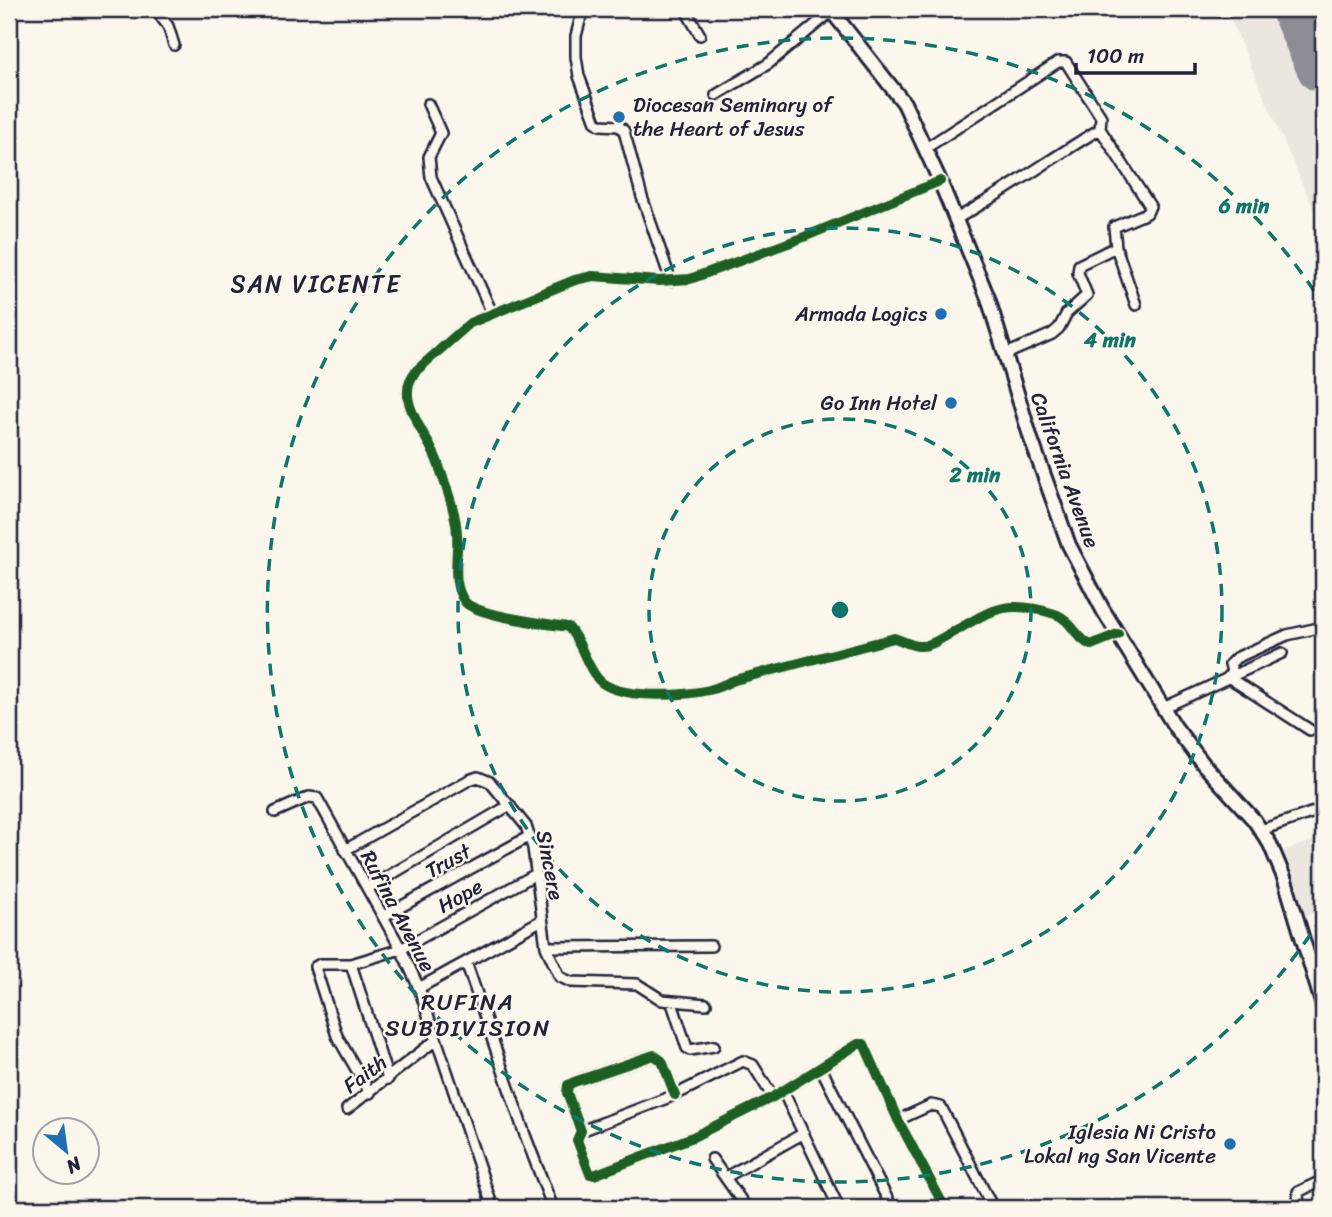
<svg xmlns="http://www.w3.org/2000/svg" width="1332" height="1217" viewBox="0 0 1332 1217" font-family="Sriracha,sans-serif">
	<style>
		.built { fill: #ebe7df }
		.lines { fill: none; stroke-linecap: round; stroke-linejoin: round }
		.runway { stroke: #8e8c94; stroke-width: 54 }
		.street-casing { stroke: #22223b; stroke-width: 14 }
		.secondary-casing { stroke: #22223b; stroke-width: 18 }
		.street { stroke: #fbf7ec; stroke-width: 9 }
		.secondary { stroke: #fbf7ec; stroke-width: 12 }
		.cycleway-casing { stroke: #fbf7ec; stroke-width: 15 }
		.cycleway { stroke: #1b5e20; stroke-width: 10 }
		.ring { fill: none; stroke: #0f766e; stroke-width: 3.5; stroke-dasharray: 12 9 }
		.poi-dot { fill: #1f6fb2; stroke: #fbf7ec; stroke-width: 2.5 }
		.labels { text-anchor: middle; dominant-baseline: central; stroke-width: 5; stroke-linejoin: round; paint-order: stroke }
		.poi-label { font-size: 21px; fill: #22223b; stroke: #fbf7ec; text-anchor: end }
		.street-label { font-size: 21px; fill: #22223b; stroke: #fbf7ec }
		.neighbourhood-label { font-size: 23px; letter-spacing: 2px; fill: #22223b; stroke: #fbf7ec }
		.quarter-label { font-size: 24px; letter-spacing: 2px; fill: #22223b; stroke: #fbf7ec }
		.centre { fill: #0f766e; stroke: #fbf7ec; stroke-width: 3.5 }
		.ring-label { font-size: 21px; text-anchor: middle; font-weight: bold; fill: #0f766e; stroke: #fbf7ec; stroke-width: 5; stroke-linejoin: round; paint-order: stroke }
	</style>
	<rect width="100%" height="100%" fill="#fbf7ec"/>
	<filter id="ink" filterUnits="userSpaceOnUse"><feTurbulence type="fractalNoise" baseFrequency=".0143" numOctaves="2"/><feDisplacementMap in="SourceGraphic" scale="14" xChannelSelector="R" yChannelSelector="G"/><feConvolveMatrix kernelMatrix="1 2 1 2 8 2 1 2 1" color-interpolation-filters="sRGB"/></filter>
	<g filter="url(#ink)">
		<path class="built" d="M1226,9H1323V231Z
			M1323,837V909L1302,918L1283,851Z"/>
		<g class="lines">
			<path class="runway" d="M1298,9L1323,66"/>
			<defs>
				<path id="street" d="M155,9L168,26L174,45
					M583,9L576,36V57L579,76L596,122L600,125L619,126L624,131L642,197L671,281
					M685,9L700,35
					M1208,9L1226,12
					M716,95L768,64L832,11
					M428,104L441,133L429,157L431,177L492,313
					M926,148L1058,62H1066L1101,117L1100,129L1150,206L1147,213L1114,227L1116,247
					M940,181L799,239L690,279L659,281L593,276L575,280L470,323L417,370C390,399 430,435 439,466C446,487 456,512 457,534C459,556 450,582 465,602C477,616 548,624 568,627C582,642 585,664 598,679C616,700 683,696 709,690C718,688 727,683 735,680L894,638C902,640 911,646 919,646C928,647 937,641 944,637C989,613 1000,597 1055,614C1071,619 1076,639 1091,645L1118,634
					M956,219C1006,191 1052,158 1100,129
					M1006,354L1052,334L1059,328L1067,313L1087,295L1078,273L1079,265L1116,247L1136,305
					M1233,675L1230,664L1236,658L1287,635L1323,627
					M1228,677L1310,730
					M1163,708L1282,653
					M275,812L309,797L317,798L401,949L419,988L493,1208
					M1261,830L1323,809
					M345,850L469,780L478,777L490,782L526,826L533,848L546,947L560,977L571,982L637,984L662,1000L706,1004
					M368,888L510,805
					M384,916L530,836
					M546,947L711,946
					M466,962L525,1135L553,1208
					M351,964L388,1079
					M419,988L542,920
					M672,1003L687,1048L690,1050L714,1046
					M821,1068L892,1208
					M783,1091L839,1208
					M370,1093L337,1036L315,967L320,964H351L401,949L536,874
					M675,1095L662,1061L654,1055L574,1082L568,1085L567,1093L581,1131L577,1140L590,1174L594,1175L693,1137L773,1097L858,1044H864L898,1120L945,1208
					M347,1109L436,1040
					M898,1120L931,1105L941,1107L993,1208
					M581,1131L675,1095L743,1061L753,1065L773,1097
					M712,1159L746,1207
					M726,1177L804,1133
					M1299,1208L1298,1192L1323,1180"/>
				<path id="secondary" d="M830,9L904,103L940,181L988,298L1031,439L1069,545L1103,610L1175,727L1204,765L1254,820L1270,844L1285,880L1323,1006"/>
			</defs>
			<use href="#street" class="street-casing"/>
			<use href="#secondary" class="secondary-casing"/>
			<use href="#street" class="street"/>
			<use href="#secondary" class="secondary"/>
			<defs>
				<path id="cycleway" d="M940,181L799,239L690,279L659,281L593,276L575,280L470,323L417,370C390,399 430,435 439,466C446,487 456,512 457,534C459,556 450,582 465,602C477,616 548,624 568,627C582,642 585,664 598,679C616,700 683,696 709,690C718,688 727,683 735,680L894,638C902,640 911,646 919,646C928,647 937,641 944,637C989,613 1000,597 1055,614C1071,619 1076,639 1091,645L1118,634
					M675,1095L662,1061L654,1055L574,1082L568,1085L567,1093L581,1131L577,1140L590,1174L594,1175L693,1137L773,1097L858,1044H864L898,1120L945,1208"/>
			</defs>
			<use href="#cycleway" class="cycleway-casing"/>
			<use href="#cycleway" class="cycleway"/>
		</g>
	</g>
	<g class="ring">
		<circle cx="840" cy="610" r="191"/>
		<circle cx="840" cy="610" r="382"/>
		<path d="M1322 917A572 572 0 1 1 1322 303"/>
	</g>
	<g class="poi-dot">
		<circle cx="619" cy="117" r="7"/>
		<circle cx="941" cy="314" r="7"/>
		<circle cx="951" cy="403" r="7"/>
		<circle cx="1230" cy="1144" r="7"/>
	</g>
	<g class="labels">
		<g class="poi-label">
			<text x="633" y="105" text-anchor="start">Diocesan Seminary of<tspan x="633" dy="24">the Heart of Jesus</tspan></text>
			<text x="927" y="314">Armada Logics</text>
			<text x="937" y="403">Go Inn Hotel</text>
			<text x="1216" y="1132">Iglesia Ni Cristo<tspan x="1216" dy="24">Lokal ng San Vicente</tspan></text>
		</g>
		<g class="street-label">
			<text transform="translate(1065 470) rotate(70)">California Avenue</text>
			<text transform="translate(448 861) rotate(-29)">Trust</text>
			<text transform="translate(550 865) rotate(79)">Sincere</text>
			<text transform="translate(460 896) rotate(-29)">Hope</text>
			<text transform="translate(398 911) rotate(62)">Rufina Avenue</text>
			<text transform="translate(365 1074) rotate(-37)">Faith</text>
		</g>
		<g class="neighbourhood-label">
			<text x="468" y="1002">RUFINA<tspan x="468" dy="26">SUBDIVISION</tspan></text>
		</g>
		<g class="quarter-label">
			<text x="316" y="284">SAN VICENTE</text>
		</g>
	</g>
	<circle cx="840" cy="610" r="10" class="centre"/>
	<g class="ring-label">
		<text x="1244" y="213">6 min</text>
		<text x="1110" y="347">4 min</text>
		<text x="975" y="482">2 min</text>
	</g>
	<rect width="1332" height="1217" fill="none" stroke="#fbf7ec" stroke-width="35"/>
	<rect x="18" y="18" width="1297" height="1182" fill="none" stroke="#22223b" stroke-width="2.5" filter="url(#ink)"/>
	<g transform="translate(66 1151) rotate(151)"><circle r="33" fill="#fbf7ec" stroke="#a4a2a5" stroke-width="2"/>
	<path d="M0-5L12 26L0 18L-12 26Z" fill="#1f6fb2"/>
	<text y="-10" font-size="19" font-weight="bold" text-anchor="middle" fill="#22223b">N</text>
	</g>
	<path d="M1076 63v10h119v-10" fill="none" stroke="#22223b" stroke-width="3.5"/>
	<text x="1087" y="63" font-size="21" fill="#22223b" stroke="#fbf7ec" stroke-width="5" paint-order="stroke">100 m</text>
</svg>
